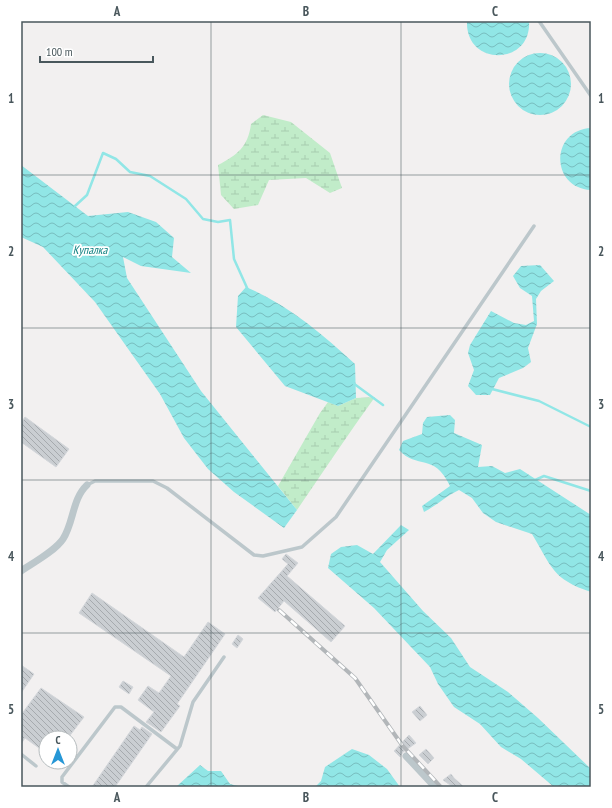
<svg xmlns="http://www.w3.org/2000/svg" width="612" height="808" viewBox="0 0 612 808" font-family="'PT Sans Narrow',sans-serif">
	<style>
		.wetland { fill: url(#wetland-marsh) }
		.water { fill: url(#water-waves) }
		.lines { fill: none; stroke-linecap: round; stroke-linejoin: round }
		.stream { stroke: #91e6e6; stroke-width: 2.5 }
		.building { fill: url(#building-back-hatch); stroke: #d4d7db }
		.service { stroke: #bcc7cb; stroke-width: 3.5 }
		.minor { stroke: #bcc7cb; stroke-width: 7 }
		.rail-casing { stroke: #b2b6b9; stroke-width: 4 }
		.rail { stroke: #fff; stroke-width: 2.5; stroke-dasharray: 8; stroke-linecap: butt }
		.grid { fill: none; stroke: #49575c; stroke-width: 1; stroke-opacity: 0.55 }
		.labels { text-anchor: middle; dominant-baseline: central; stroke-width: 3.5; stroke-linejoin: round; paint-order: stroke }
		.water-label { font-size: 12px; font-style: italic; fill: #158484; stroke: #fff }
		.neatline { fill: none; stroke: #49575c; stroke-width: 1.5 }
		.grid-label { font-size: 13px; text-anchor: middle; font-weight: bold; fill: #49575c }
	</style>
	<defs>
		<pattern id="wetland-marsh" width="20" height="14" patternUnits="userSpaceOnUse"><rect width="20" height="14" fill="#c1ecc9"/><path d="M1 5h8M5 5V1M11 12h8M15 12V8" fill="none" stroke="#a7ccaf"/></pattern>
		<pattern id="water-waves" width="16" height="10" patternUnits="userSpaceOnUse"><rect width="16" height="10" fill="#91e6e6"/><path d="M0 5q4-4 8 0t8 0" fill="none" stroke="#78bdbe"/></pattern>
		<pattern id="building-back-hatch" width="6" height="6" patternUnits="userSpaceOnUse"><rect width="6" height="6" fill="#caced2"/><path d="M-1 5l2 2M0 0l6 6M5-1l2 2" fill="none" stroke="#a6aaae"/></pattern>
	</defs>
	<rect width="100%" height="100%" fill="#f2f0f0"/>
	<path class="wetland" d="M263,115L291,122L330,153L342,188L330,193L306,178L269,180L258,205L234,209L221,195L218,165C237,155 248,147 251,124Z
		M375,397C348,434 323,472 297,510L278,486L320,413L328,402L338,406L356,398Z"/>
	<path class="water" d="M467,21H529C532,66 465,67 467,21Z
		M509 84a31 31 0 1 1 62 0a31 31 0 1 1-62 0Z
		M591,128V190C550,188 550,130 591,128Z
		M21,165L88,216L128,212L156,222L174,238L172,257L191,273L141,266L123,257L127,278L201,391L297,510L284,528L234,492L208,469L184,438L160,394L95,302L43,247L21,237Z
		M540,265L554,281L541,291L536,299L537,324L528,348L531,362L523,368L499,378L490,395H476L468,386L474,370L468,353L470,345L491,311L514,323L526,325L534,321L532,296L520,288L513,276L521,266Z
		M246,287C288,305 321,333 355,364L356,398L338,406L285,386L236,327L238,296Z
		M450,415L455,420L454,433L482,445L478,467L492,466L505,473L520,469L591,515V592C552,579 552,567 532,534L496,522L483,513L472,498L459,490C446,496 436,506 424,512L422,506L450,486C434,452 417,470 399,450L403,441L422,434L423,423L427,417Z
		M401,525L409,530L387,550L380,562L423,611L451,638L470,667L508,692L538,718L591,769V787H554L521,759L501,747L480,724L454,707L438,684L430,667L374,608L328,568L331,554L341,547L357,545L373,554Z
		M352,749L369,755L387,769L400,787H315L321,781L325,767Z
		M200,765L208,771H221L230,784L242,787H176Z"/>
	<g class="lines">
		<path class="stream" d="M75,206L87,195L103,153L116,159L130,172L150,176L186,199L203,219L218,222L230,220L234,259L248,290
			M353,383L383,405
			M492,389L539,401L591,427
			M533,481L544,476L591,491"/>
	</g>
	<path class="building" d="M25,417L69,449L56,467L21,442V423Z
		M286,554L298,563L287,576L345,626L331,642L284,601L275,612L258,598L288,564L282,559Z
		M92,593L184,657L208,622L225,634L177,704L180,706L161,732L146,722L154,712L138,700L148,686L159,693L171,676L79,613Z
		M238,635L243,639L237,648L232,644Z
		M21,665L34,674L21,693Z
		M123,681L133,687L129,694L119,687Z
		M41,688L84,717L68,738H46V753L25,738L21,744V715Z
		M420,706L427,715L420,721L412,712Z
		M134,726L140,730L142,727L152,734L115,787H92Z
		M409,735L416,743L403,752L400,757L394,751Z
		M426,749L434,758L428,764L419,755Z
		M451,774L454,778L464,787H453L443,780Z"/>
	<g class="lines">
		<path class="service" d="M539,21L591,96
			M87,485L95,481H153L167,488L254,555L263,556L302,547L336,517L534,226
			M21,754L36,766
			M69,787L62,782V777L115,707H121L177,749
			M146,787L180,746L193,702L224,657"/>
		<path class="minor" d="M21,571C33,563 55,551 63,539C74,522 72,499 87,485
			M406,756L435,787"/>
		<defs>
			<path id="rail" d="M279,610L355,678L402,745L441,787"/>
		</defs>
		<use href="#rail" class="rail-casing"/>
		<use href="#rail" class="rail"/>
	</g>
	<path class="grid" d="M211,21V787M401,21V787M21,175H591M21,328H591M21,480H591M21,633H591"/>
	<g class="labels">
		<g class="water-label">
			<text x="90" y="249">Купалка</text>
		</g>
	</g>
	<rect width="612" height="808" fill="none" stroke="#ffffff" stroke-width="44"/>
	<g transform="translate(58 750)"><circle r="19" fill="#ffffff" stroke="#b6bcbe"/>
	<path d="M0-3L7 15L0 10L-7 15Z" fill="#2697d6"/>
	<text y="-6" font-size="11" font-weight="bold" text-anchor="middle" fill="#49575c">С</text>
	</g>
	<path d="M40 56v6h113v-6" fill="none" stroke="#49575c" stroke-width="2"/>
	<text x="46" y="56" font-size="12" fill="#49575c" stroke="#ffffff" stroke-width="3" paint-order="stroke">100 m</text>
	<rect x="22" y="22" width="568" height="764" class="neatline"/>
	<g class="grid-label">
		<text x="117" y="16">A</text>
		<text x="306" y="16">B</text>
		<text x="495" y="16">C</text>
		<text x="11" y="103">1</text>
		<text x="601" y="103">1</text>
		<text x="11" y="256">2</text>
		<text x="601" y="256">2</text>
		<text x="11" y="409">3</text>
		<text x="601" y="409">3</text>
		<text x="11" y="561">4</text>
		<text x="601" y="561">4</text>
		<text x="11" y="714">5</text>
		<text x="601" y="714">5</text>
		<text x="117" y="802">A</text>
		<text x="306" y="802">B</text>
		<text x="495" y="802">C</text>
	</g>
</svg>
